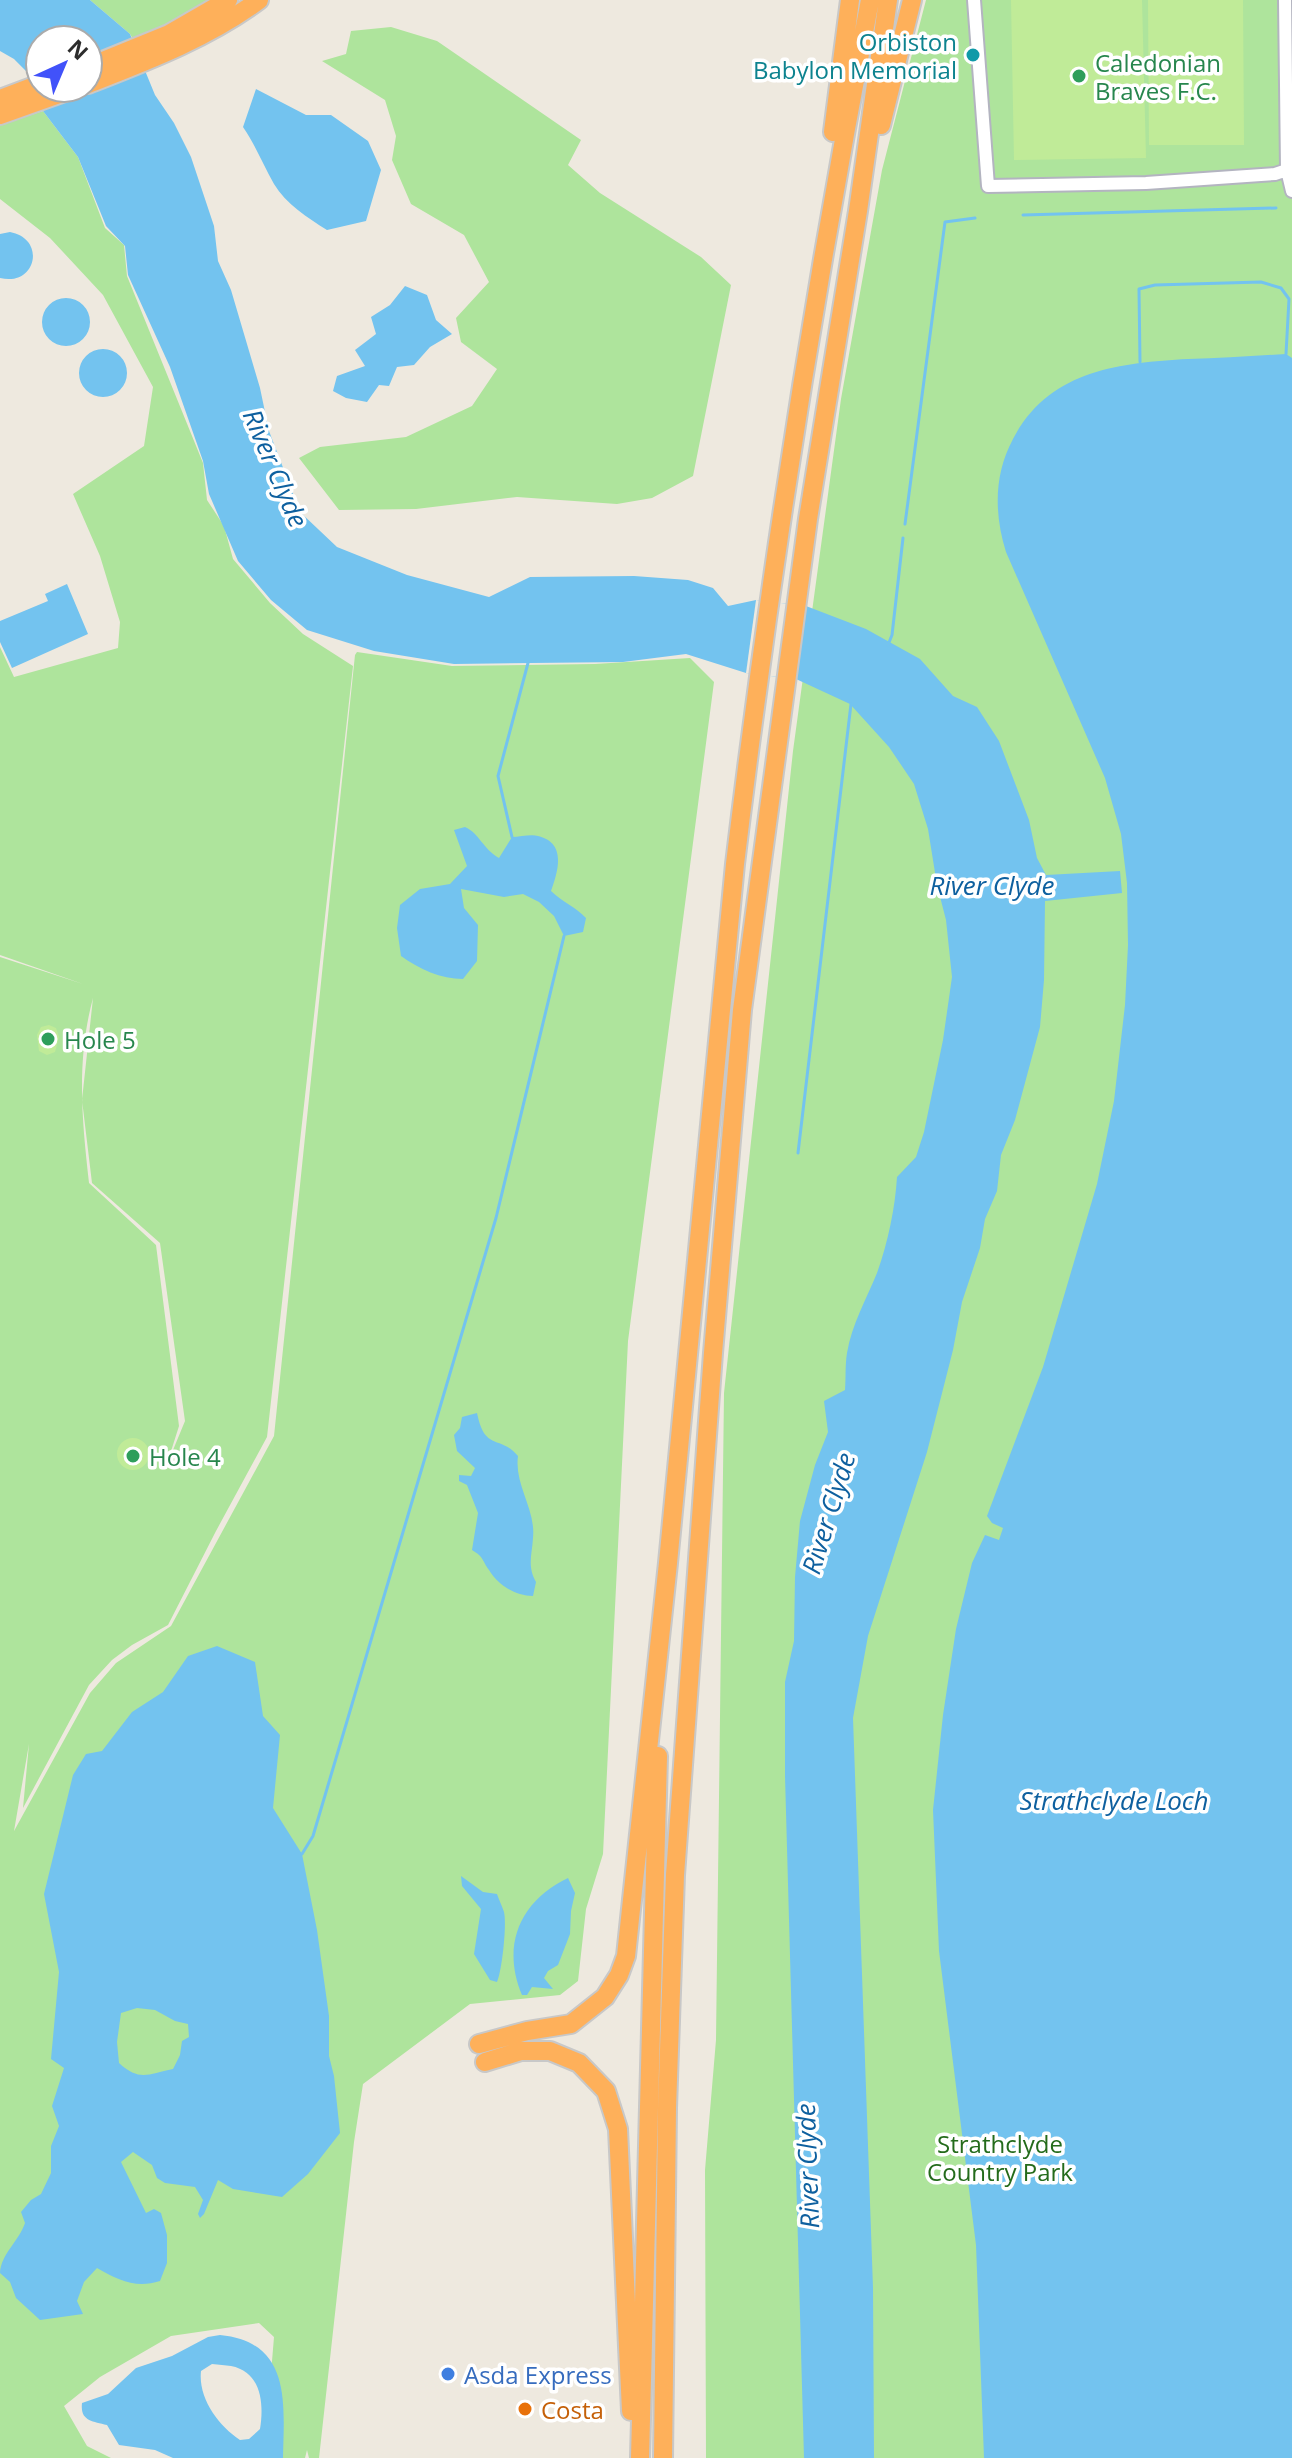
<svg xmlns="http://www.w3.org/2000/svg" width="1292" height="2458" viewBox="0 0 1292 2458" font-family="'Open Sans',sans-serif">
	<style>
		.green { fill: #aee49c; fill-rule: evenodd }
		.pitch { fill: #c0eb98 }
		.water { fill: #73c3ef; fill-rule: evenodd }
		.pier { fill: #eee9df }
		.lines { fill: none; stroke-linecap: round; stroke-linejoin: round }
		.stream { stroke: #73c3ef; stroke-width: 3 }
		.minor-casing { stroke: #b3b4c0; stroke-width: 16 }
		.highway-casing { stroke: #c8c8c8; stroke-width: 22 }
		.minor { stroke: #fff; stroke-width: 12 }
		.highway { stroke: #feb05a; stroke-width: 18 }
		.culture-dot { fill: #0f9aa8; stroke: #fff; stroke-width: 3 }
		.leisure-dot { fill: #2e9e5b; stroke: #fff; stroke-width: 3 }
		.shop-dot { fill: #3f7fe0; stroke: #fff; stroke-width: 3 }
		.food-dot { fill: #e8710a; stroke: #fff; stroke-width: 3 }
		.labels { text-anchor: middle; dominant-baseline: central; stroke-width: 7; stroke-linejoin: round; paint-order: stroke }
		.culture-label { font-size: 24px; fill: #0d838f; stroke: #fff; text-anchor: end }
		.leisure-label { font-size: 24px; fill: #27864d; stroke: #fff; text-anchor: start }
		.park-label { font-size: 24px; fill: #246b1b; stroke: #fff }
		.shop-label { font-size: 24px; fill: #366cbe; stroke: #fff; text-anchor: start }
		.food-label { font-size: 24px; fill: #c56008; stroke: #fff; text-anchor: start }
		.water-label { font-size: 26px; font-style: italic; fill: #0e609f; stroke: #fff }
	</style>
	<rect width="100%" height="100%" fill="#eee9df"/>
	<path class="green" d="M90,0H214L199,9L133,39L130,34Z
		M926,0H1292V2458H706L705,2170L716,2040L724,1393L793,751L841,399L882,170Z
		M391,27L437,41L581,140L568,165L600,193L701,257L731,285L693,476L652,498L617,504L517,497L416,509L339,510L299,458L320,447L406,437L472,406L497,369L461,342L456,318L489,282L464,235L411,204L392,160L396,136L385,100L322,61L346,54L351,31Z
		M43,111L78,157L105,228L124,245L127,276L203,463L207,500L224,526L233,559L270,603L303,634L353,666L267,1437L216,1531L168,1625L132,1645L112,1660L89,1685L23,1808L29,1744L14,1831L90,1693L116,1663L171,1626L274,1436L355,655L357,652L452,666L595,664L690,658L714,682L628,1341L603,1854L586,1909L578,1981L560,1995L470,2004L363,2084L354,2142L319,2458H309L307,2450L305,2458H264L274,2337L259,2323L171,2336L100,2377L64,2406L87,2446L111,2458H0V957L83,984L0,955V647L14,677L118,648L120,622L100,556L73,494L144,446L153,387L103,295L50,238L0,199V125ZM93,998L82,1100L92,1183L160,1243L185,1421L166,1467L179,1426L156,1245L89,1183C82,1120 76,1061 93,998Z"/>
	<path class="pitch" d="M1011,0H1142L1146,158L1014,160Z
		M1148,0H1243L1244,145H1149Z
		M49,1025L56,1028L59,1037L55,1052L47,1055L39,1051L37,1035L41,1027Z
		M117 1454a16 16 0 1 1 32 0a16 16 0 1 1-32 0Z"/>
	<path class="water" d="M0,0H90L130,34L155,95L174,123L191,157L214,226L218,261L231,290L260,388L269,431L300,512L337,547L407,575L489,597L530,577L634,576L688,580L713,588L728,606L756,600L806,606L866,629L920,659L953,696L977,707L999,741L1029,820L1037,858L1046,875L1120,871L1122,893L1045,901L1044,980L1040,1027L1015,1120L1001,1155L997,1191L985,1219L980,1248L962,1302L953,1350L927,1452L868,1636L853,1718L873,2288L874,2458H804L785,1776V1682L794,1641L795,1577L800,1521L815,1465L828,1432L824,1401L845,1390C846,1378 845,1365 847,1353C852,1324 866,1300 877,1273C888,1242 895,1209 897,1177L916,1157L924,1132L943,1040L952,977L946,920L937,885L928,829L914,784L889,747L850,704L796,679L746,673L686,654L623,662L454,664L374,651L307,630L271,600L238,561L209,494L203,461L170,367L128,275L125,246L106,226L78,157L43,111L28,73L14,59L0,51ZM40,40H88V88H40Z
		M256,89L306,115H331L368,141L381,170L366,221L327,230C308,218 286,204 274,184C263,165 256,146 243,127Z
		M10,232C47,239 36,287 0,278V234Z
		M405,286L427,295L436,320L452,334L430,347L414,365L397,367L389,386L379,385L367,402L346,398L333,391L337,376L365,366L355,350L376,334L371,317L390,305Z
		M42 322a24 24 0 1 1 48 0a24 24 0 1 1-48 0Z
		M79 373a24 24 0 1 1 48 0a24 24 0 1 1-48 0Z
		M1286,354L1292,358V2458H984L976,2245L939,1951L933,1810L943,1715L956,1629L972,1563L985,1535L999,1540L1003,1528L992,1523L987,1516L1043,1367L1097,1184L1114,1101L1125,1005L1128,945L1127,883L1121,834L1105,778L1006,552C994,514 994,474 1013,439C1049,370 1119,363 1188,359C1221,358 1253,356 1286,354Z
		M67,584L88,634L12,668L0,642V621L48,601L45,594Z
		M465,827C479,833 483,849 499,858L512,837C520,837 531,834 538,836C567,843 558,871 551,891C562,902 576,907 586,918L583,932L564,936L554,916L539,902L523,894L504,897L461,889L464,908L478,925L477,961L463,979C441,979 419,969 401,956L397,928L400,905L420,889L450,884L467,866L454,830Z
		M477,1413C485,1452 499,1434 518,1456C514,1485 536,1509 533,1538C532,1555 527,1566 536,1582L533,1596C515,1596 498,1585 489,1570C481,1559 485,1558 472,1550L478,1513L467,1485L459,1481V1475L471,1476L475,1468L457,1451L454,1435L460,1428L462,1417Z
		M217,1646L255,1662L263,1716L280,1735L273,1808L302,1854L317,1930L329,2016V2056L334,2076L340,2133L308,2174L282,2197L233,2189L218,2180L204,2214L200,2218L198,2214L203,2200L195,2187L165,2183L157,2178L152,2165L133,2152L121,2162L146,2213L154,2209L161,2213L167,2235V2263L160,2281C136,2289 118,2280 97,2268L84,2282L77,2301L83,2314L40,2320L16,2298L10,2282L0,2273C1,2254 19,2241 25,2223L21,2212L31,2200L41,2194L51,2173V2146L59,2126L52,2106L64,2068L51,2059L59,1972L44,1894L73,1775L86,1754L102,1751L132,1712L163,1692L188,1656ZM137,2008L155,2010L175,2021L188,2024L189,2037L182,2041L180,2055L173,2069C148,2074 140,2082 119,2063L117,2042L121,2013Z
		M461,1876L483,1892L497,1894C499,1900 502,1906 504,1912C507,1924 502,1971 497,1982L490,1980L474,1954L481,1909L462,1886Z
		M568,1878L575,1893L571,1911L570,1934L558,1965L548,1971L544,1978L553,1989L532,1987L527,1995H522C501,1945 520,1901 568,1878Z
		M220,2335C292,2342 284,2404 283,2458H173L155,2450L119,2445L107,2425C92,2421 80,2421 82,2403L108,2394L136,2368L172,2356L208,2337ZM212,2364C219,2365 225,2365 231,2366C262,2372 264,2405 260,2429L249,2439L240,2440C218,2425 198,2398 201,2371Z"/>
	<path class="pier" d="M756,600L806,606L796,679L746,673Z"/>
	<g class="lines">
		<path class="stream" d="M1023,215L1276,208
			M1140,362L1139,289L1155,285L1261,282L1281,288L1289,299L1286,354
			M905,524L945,222L975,218
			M888,645L892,635L903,538
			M512,837L498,776L528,663
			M798,1153L851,704
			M302,1854L313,1836L496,1218L564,936"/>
		<defs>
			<path id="minor" d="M974,0L988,186L1146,183L1275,174L1287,170
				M1285,0L1287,170L1292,191"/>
			<path id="highway" d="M88,67L169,34L228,0
				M88,84C147,61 208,38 259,0
				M0,99L40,84
				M0,115L76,88
				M881,125L912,0
				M833,132L850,0
				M479,2044L527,2031L571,2024L605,1997L619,1975L626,1956L668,1563L735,864C770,574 815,286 870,0
				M485,2062L521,2051H550L579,2063L606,2091L618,2129L631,2411
				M640,2458L658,1756
				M663,2458L667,2108L675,1875L713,1353L742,1010L808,519L858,211L888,0"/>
		</defs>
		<use href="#minor" class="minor-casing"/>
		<use href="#highway" class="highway-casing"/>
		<use href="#minor" class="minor"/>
		<use href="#highway" class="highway"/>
	</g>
	<circle class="culture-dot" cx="973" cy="55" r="8"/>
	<g class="leisure-dot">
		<circle cx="1079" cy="76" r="8"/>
		<circle cx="48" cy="1039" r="8"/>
		<circle cx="133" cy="1456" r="8"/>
	</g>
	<circle class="shop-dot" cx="448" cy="2374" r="8"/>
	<circle class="food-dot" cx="525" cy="2409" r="8"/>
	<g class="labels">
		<g class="culture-label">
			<text x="957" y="41">Orbiston<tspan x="957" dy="28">Babylon Memorial</tspan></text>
		</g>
		<g class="leisure-label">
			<text x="1095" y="62">Caledonian<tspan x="1095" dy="28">Braves F.C.</tspan></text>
			<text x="64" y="1039">Hole 5</text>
			<text x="149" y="1456">Hole 4</text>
		</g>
		<g class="park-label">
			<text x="1000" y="2143">Strathclyde<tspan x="1000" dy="28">Country Park</tspan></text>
		</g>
		<g class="shop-label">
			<text x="464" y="2374">Asda Express</text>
		</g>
		<g class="food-label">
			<text x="541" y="2409">Costa</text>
		</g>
		<g class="water-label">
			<text transform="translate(276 468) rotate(67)">River Clyde</text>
			<text x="992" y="885">River Clyde</text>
			<text transform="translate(828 1513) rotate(-73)">River Clyde</text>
			<text x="1114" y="1800">Strathclyde Loch</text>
			<text transform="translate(807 2166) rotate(-92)">River Clyde</text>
		</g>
	</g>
	<g transform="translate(64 64) rotate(44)"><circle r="38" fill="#ffffff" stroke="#ababab" stroke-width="2"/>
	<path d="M0-6L14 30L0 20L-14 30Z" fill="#4152fa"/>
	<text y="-12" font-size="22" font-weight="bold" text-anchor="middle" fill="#2d2d2d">N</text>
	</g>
</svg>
